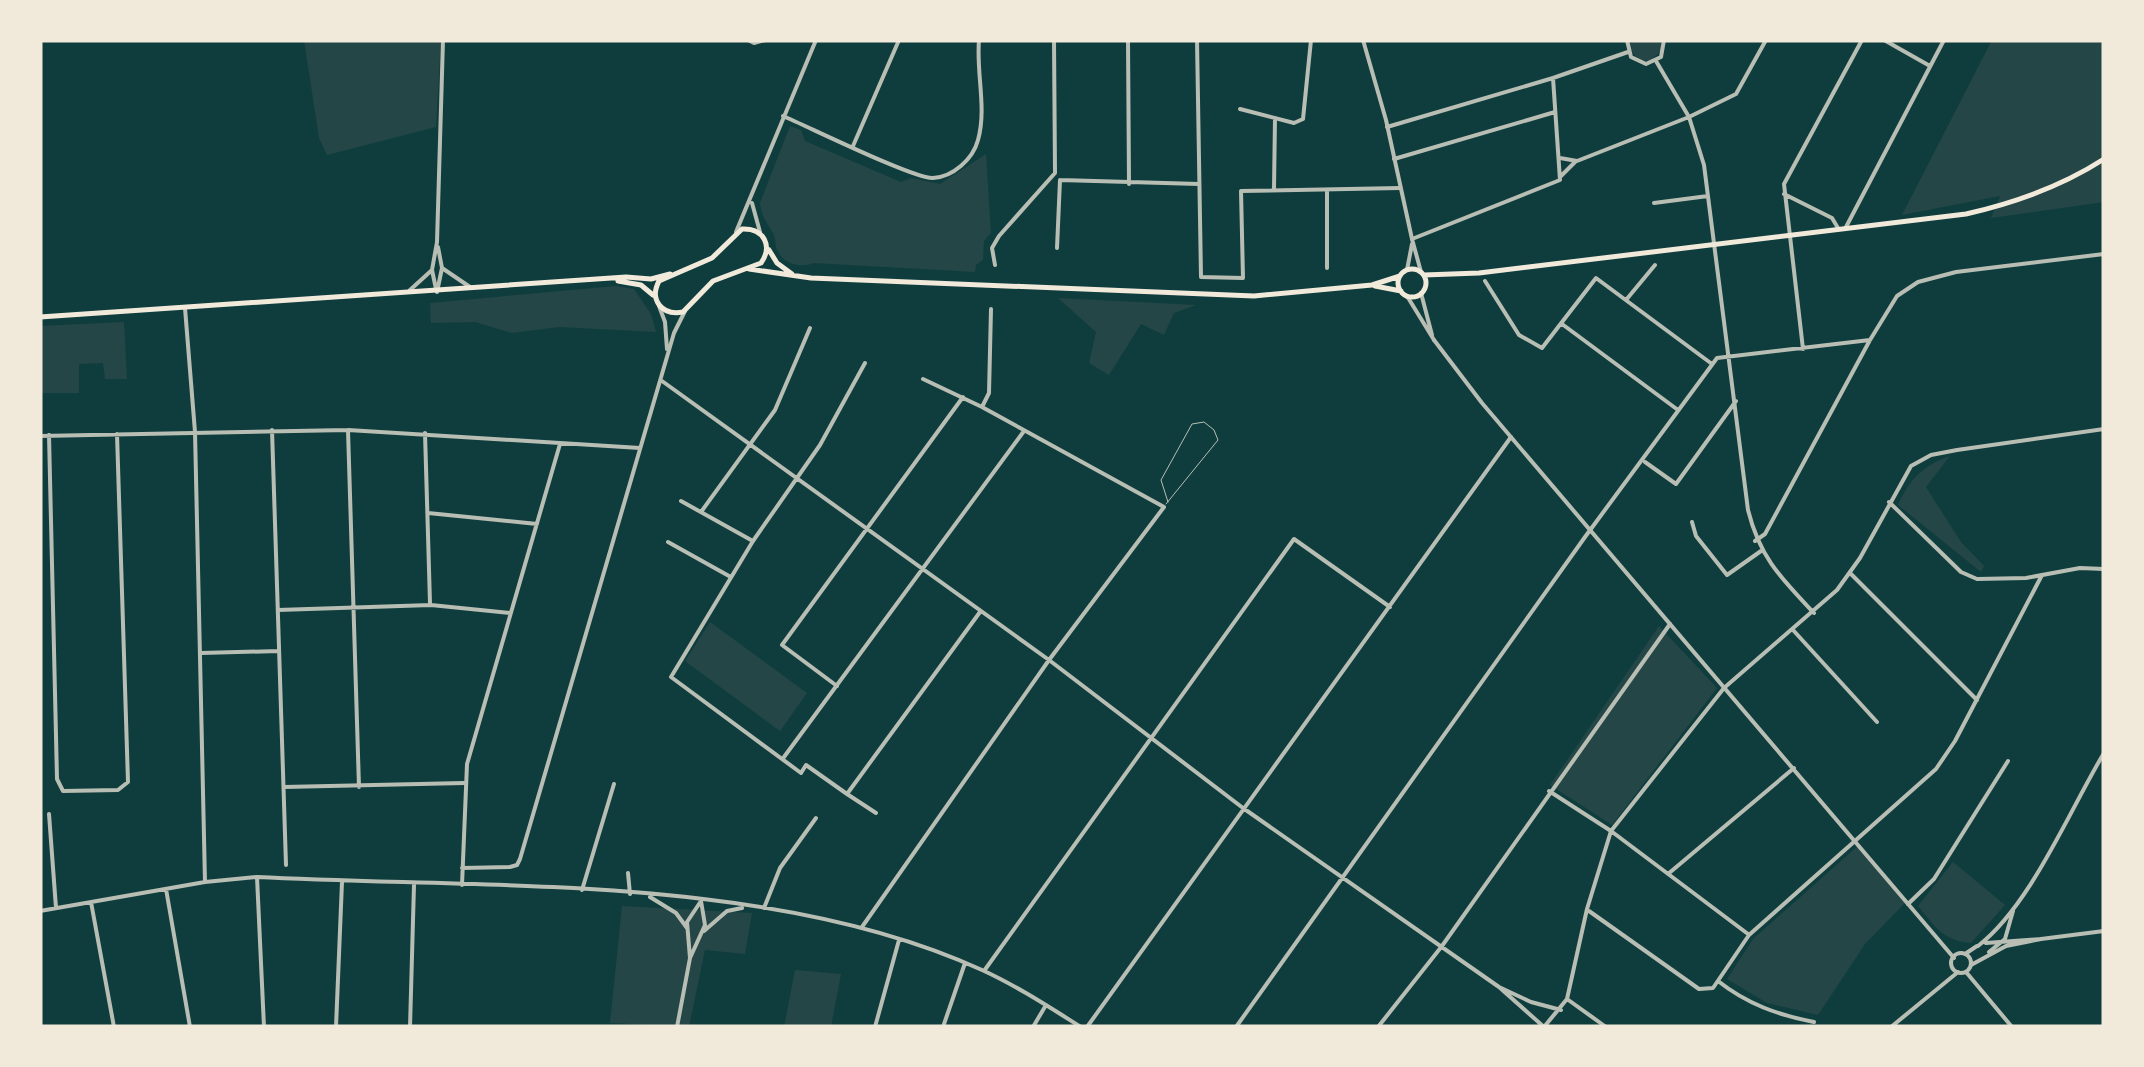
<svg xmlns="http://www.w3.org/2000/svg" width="2144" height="1067" viewBox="0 0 2144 1067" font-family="'Alegreya Sans',sans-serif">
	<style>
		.green { fill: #244646 }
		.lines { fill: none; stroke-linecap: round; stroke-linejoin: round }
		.service { stroke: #b8beb3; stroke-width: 1 }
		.minor { stroke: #b8beb3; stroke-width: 4 }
		.tertiary { stroke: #b8beb3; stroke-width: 4 }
		.secondary { stroke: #f1e9da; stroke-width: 5 }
	</style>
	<rect width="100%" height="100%" fill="#0f3d3e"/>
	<path class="green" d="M304,40H441L436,127L327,155L319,138Z
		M1631,40H1662V50L1650,61C1637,61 1629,53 1631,40Z
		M1992,40H2104V202L1991,218L2000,196L1902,215Z
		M790,126L801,130L805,141L901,182L911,178L940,184L986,154L991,233L984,241L983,260L976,265L975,272L814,263C801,268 784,265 777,250C775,245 776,238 773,233C767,222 761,217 760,203Z
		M616,286L634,289L651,314L656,332L559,327L512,333L475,322L431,323L430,303Z
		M1058,298L1196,305L1174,313L1164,335L1141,324L1109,375L1089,363L1096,332Z
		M124,322L127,379H105L103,363L79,364V393H40V326Z
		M1950,456L1926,487L1961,542L1984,566L1981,572L1898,505C1910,479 1922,466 1950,456Z
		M710,622L807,693L780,731L685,661Z
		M1659,626L1717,688L1612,825L1550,785Z
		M1859,845L1905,903L1865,944L1818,1015L1767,1003L1727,979L1753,939Z
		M1953,862L2005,905L1971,943C1944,941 1935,927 1918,906Z
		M622,906L752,913L745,954L705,950L689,1027L610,1023Z
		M795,970L841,974L831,1027H784Z"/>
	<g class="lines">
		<path class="service" d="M1166,504L1218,440L1214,430L1204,422L1192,424L1161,480L1168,502"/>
		<path class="minor" d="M748,40L754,43L765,40
			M1128,40L1129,184
			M1197,40L1201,277L1243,278L1241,191L1400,188
			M1627,40L1631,57L1646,64L1661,57L1664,40
			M1884,40L1930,66
			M1656,61L1689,117L1704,165L1748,510C1760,558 1781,578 1814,613
			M1240,109L1294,123L1303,119L1311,40
			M783,116C809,127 914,179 933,178C953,177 973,159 978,140C987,108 976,73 979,40
			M1387,127L1553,78L1628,52
			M853,146L899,40
			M1560,158L1577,161L1689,117L1736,94L1766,40
			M1394,159L1555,112
			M1561,176L1575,162
			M1060,180L1199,184
			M1274,188L1275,118
			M1327,191V268
			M1784,194L1832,218L1838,228
			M752,203L760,232
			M1654,203L1708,196
			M1846,227L1944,40
			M736,232L816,40
			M1412,239L1560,180L1553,78
			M1412,239L1421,272
			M438,247L442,268L470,287
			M1057,248L1060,180
			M995,265L992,248L999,236L1055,173L1054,40
			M432,270L436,289
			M1407,270L1412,244
			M1485,281L1519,335L1542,348L1596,278L1712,364
			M410,290L432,270L437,242L443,40
			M437,292L442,268
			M1421,293L1432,335
			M1407,296L1434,340
			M1626,300L1655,265
			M659,306L665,322L667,349
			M185,308L195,432L205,882
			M1562,324L1678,410
			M1803,349L1784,184L1862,40
			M865,363L820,445L753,541L671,677L801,773L806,765L847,794L980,612
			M662,381L1049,660L1243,808L1499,987
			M982,407L989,393L991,309
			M272,430L286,865
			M348,430L359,787
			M425,433L430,603
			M49,435L57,779L63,791L118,790L128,782L117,434
			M40,436L348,430L640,448
			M1645,462L1676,484L1736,401
			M681,501L751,540
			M1889,502L1961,572L1977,579L2026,578L2080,568L2104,569
			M701,512L775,410L810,328
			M428,513L537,524
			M1692,522L1696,536L1727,575L1761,551
			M1755,541L1765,534L1870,340L1897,296L1918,282L1956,272L2104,254
			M668,542L729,576
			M1850,573L1977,700
			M278,610L431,605L510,613
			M1793,630L1877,722
			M201,653L279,651
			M837,686L782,645L963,397
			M784,757L1024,431
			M284,787L464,783
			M1549,791L1611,831L1748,934
			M847,794L876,813
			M49,814L56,908
			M462,868L510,867L517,865L520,859L674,333L685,311
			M628,873L630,894
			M1668,874L1794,768
			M257,877L264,1027
			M462,885L467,764L560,444
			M166,889L190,1027
			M582,890L614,784
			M650,897L676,913L687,928
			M91,902L114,1027
			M1908,904L1934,879L2008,761
			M764,908L780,868L816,818
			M40,911L205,882L257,877C487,889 771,873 982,970C1017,986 1049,1007 1081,1027
			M1589,911L1699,989L1713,988L1749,935L1936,769L1955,741L2042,575
			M862,927L1049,660L1164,507L982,407L923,379
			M704,931L727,911L742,908
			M2041,939L2104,931
			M1978,946C2031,905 2069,811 2104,753
			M1989,952L2005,939L2013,911
			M1965,954L1977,946
			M1971,965L2006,946L2041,939L1986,943
			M984,971L1294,539L1390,607
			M1718,981C1747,1004 1778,1015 1814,1022
			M1567,999L1606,1027
			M336,1027L342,882
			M410,1027L414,885
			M677,1027L690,958L705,925L701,901L687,922L690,958
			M875,1027L899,940
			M943,1027L965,963
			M1033,1027L1046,1005
			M1087,1027L1511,437
			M1236,1027L1585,537L1717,358L1870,340
			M1378,1027L1442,946L1670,624
			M1544,1027L1567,999L1587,909L1611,831L1724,688L1837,590L1860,558L1911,466L1931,455L1957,450L2104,429
			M1544,1027L1499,987L1531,1002L1561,1010
			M1891,1027L1958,972"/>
		<path class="tertiary" d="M1363,40L1386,120L1412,239
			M1434,340L1482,403L1954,958
			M1951 963a10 10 0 1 1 20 0a10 10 0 1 1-20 0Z
			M1966,972L2012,1027"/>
		<path class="secondary" d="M742,229C764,228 773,246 761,263L713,281L683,312C662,316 649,300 659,281L712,258Z
			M769,250L777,263L792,274
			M749,269L811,278L1254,296L1372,285L1400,276
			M1398 283a14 14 0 1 1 28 0a14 14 0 1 1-28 0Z
			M1424,275L1479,273L1966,214C2015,203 2062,186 2104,159
			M618,281L641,285L653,295
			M1375,286L1401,291
			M40,317L626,277L651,279L670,274"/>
	</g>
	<rect width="2144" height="1067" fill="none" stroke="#f1e9da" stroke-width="85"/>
</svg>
